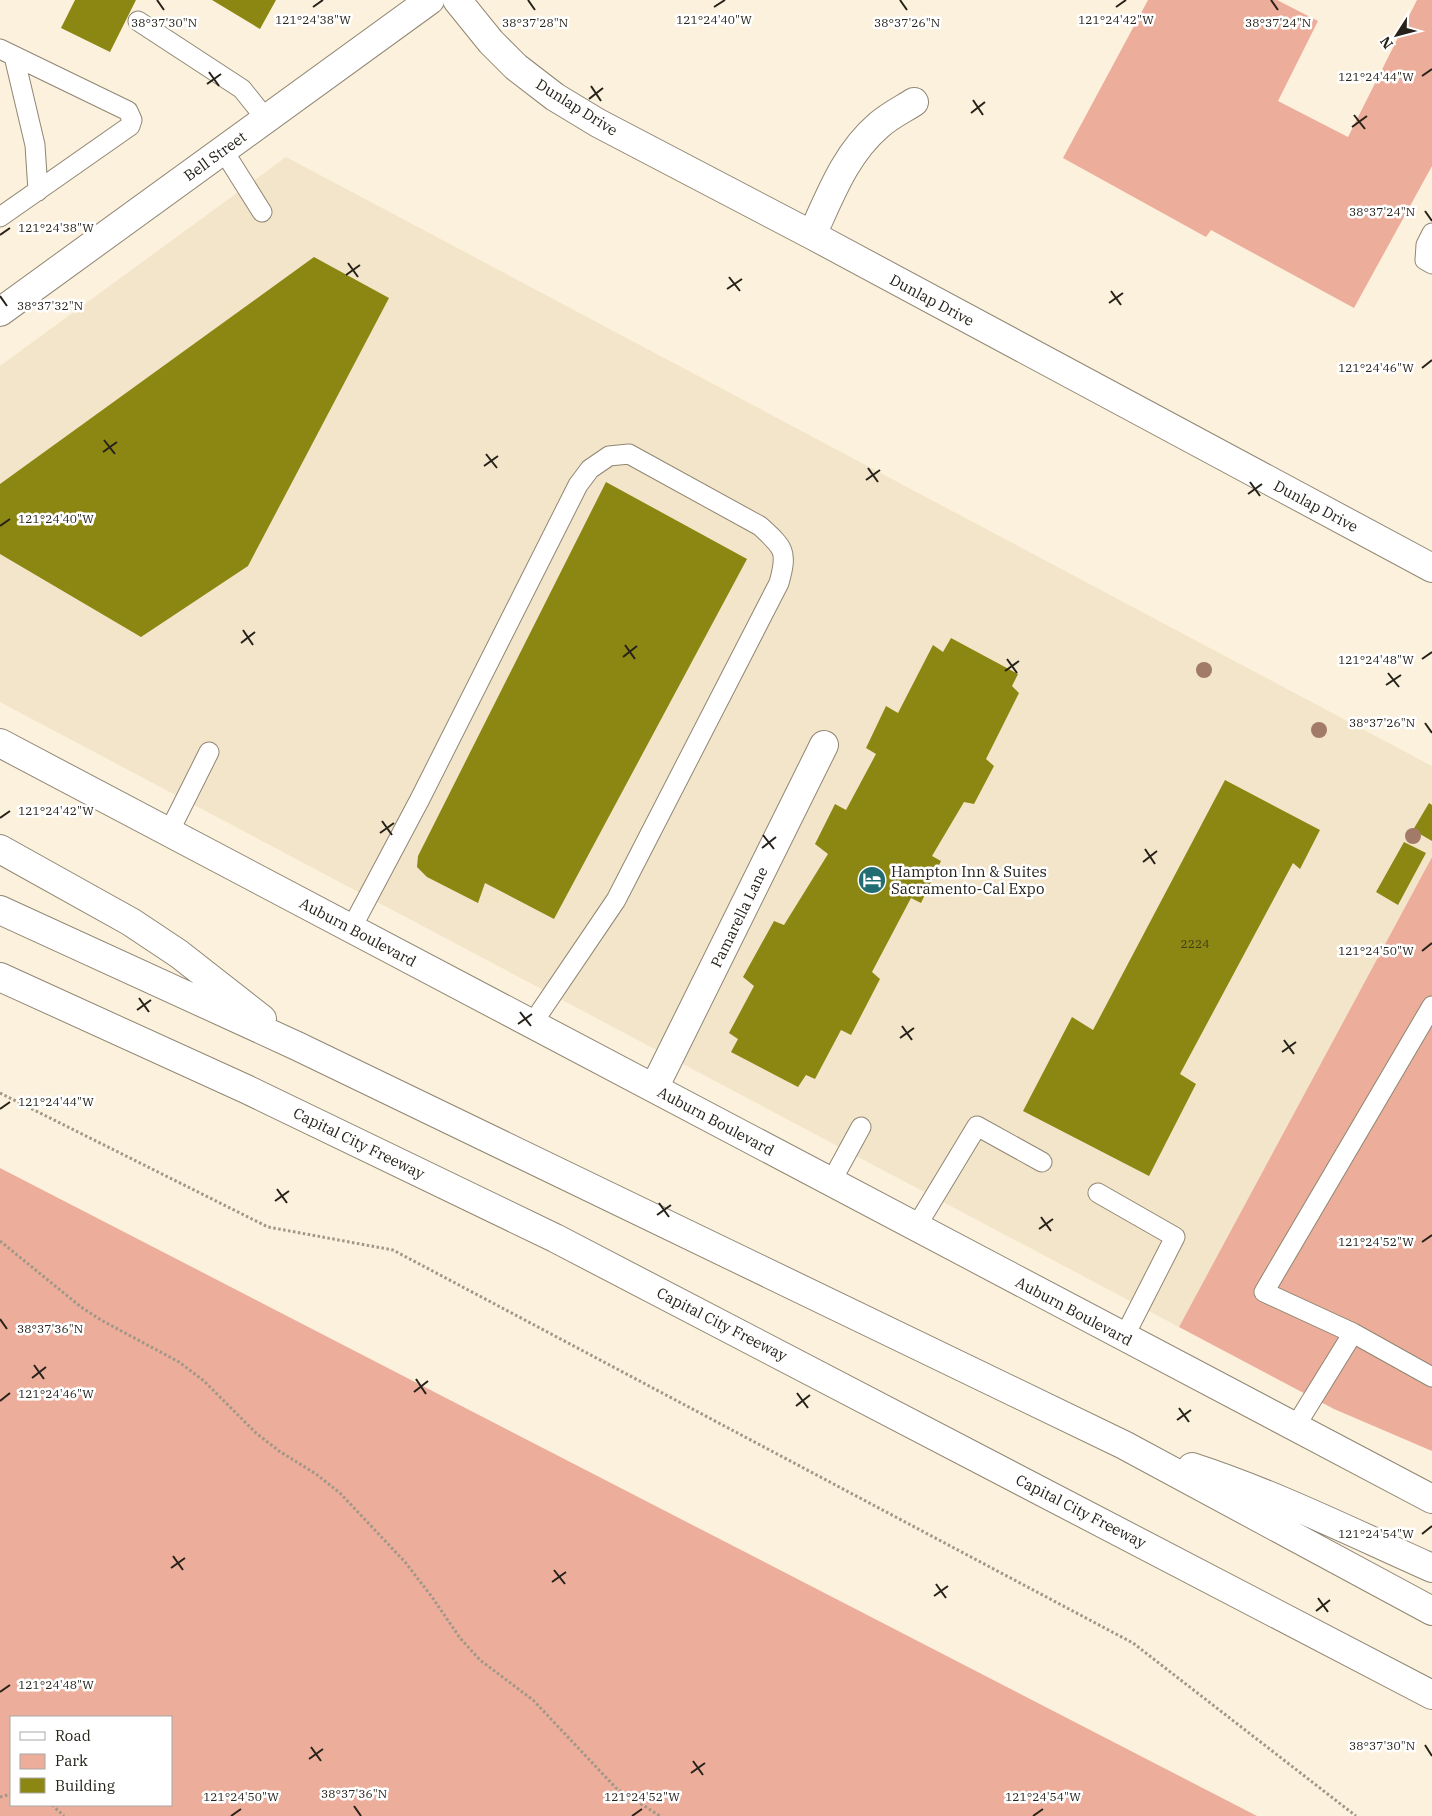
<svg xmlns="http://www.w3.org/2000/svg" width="1432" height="1816" viewBox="0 0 1432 1816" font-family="'IBM Plex Serif',serif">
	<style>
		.built { fill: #f3e5c9 }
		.green { fill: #edad9b; fill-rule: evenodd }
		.building { fill: #8c8713 }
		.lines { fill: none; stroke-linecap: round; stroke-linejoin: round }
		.lane-casing { stroke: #908673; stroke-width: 21 }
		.street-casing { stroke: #908673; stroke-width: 30 }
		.secondary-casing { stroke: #908673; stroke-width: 30 }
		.highway-casing { stroke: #908673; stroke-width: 30 }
		.path { stroke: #9f9787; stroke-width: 3; stroke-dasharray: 2.5 2.5; stroke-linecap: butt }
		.lane { stroke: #fff; stroke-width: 19 }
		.street { stroke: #fff; stroke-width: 28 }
		.secondary { stroke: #fff; stroke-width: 28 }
		.highway { stroke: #fff; stroke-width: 28 }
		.tree { fill: #a17b68 }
		.ticks { fill: none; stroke: #26221a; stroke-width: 2 }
		.labels { text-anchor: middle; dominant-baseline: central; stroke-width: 5; stroke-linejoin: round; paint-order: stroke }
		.number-label { font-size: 12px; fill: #403b18 }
		.street-label { font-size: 15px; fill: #26221a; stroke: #fff }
		.poi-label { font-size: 15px; fill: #26221a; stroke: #fff; text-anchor: start }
		.ticks-label { font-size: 12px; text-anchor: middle; fill: #26221a; stroke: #fff; stroke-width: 5; stroke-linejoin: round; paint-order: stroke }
	</style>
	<rect width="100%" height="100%" fill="#fcf1dc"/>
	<path class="built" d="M286,157L1432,766V857L1179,1327L0,702V366Z"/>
	<path class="green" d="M1148,0H1277L1318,21L1278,101L1348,137L1417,0H1432V166L1354,308L1211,230L1206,237L1063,158Z
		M1432,857V1451L1334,1409L1179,1327Z
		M0,1168L1257,1816H0ZM11,1717H171V1805H11Z"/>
	<path class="building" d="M75,0H136L110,52L61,28Z
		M212,0H276L260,29Z
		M314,257L389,298L248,566L141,637L0,554V484Z
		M606,482L747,559L554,919L485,883L478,903L427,877L417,867L418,856Z
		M951,638L1018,674L1012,686L1019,693L986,759L994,766L974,804L964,802L932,856L941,861L921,903L911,898L872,972L880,979L851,1035L841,1030L815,1079L806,1075L798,1087L731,1052L738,1039L729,1033L754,986L743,977L774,921L784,925L828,854L815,844L835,804L846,810L876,754L866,748L886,706L898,713L933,645L943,652Z
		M1225,780L1320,830L1300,869L1293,863L1180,1074L1196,1084L1149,1176L1023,1111L1072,1017L1093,1030Z
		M1429,803L1432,805V841L1413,830Z
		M1404,842L1426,853L1398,905L1376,892Z"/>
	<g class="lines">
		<defs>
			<path id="lane" d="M138,21L242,89L266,119
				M0,49L128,111L132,120L130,126L0,217
				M14,56L35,145L38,191
				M223,150L262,212
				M1432,233L1426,245L1425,260L1432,264
				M169,832L209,752
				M351,929L420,799L578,485L590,469L609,456L629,454L760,526C784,548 788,551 779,583L616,900L532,1024
				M1432,1006L1264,1292L1353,1333L1432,1377
				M831,1182L861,1127
				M1098,1193L1175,1237L1124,1337
				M916,1227L977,1126L1042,1162
				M1295,1427L1353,1333"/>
			<path id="street" d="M457,0L491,42L516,67L555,97L598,123L812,235L1432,568
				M812,235C830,196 845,154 879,125C889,116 903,109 914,102
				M0,743L1432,1499
				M654,1088L824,745"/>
			<path id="secondary" d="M0,312L430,0"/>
			<path id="highway" d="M0,849L131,922L179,954L262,1019
				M0,910L297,1046L1124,1445L1432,1611
				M0,977L246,1089L555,1238L1432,1695
				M1192,1467C1275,1494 1353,1533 1432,1568"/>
		</defs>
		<use href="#lane" class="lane-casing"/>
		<use href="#street" class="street-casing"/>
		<use href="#secondary" class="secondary-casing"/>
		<use href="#highway" class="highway-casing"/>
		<path class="path" d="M0,1093L268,1227L393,1250L1133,1643L1356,1816
			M0,1241L81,1307L101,1320L179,1362L204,1381L256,1433L279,1451L316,1474L340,1493L405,1562L432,1597L460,1638L480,1660L533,1700L616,1788L660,1816
			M0,1797L11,1794
			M52,1805L64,1816"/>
		<use href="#lane" class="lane"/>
		<use href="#street" class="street"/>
		<use href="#secondary" class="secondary"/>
		<use href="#highway" class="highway"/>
	</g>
	<g class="tree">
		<circle cx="1204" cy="670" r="8"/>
		<circle cx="1319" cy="730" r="8"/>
		<circle cx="1413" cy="836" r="8"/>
	</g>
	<path class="ticks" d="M157,0L164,10M528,0L535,10M900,0L907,10M1271,0L1278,10M313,7L323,0M714,7L725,0M1116,7L1126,0M209,72L219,86M1422,76L1432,69M207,84L221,74M591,86L601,101M589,99L603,88M973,100L983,115M971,113L985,102M1354,115L1365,129M1352,127L1367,116M1425,211L1432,221M0,235L10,228M348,263L358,277M346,275L360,265M729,277L740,291M727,289L742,279M1111,291L1121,305M0,296L7,306M1109,303L1123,293M1422,368L1432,360M104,440L115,454M103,452L117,442M486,454L497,468M484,466L498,456M868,468L878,482M866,480L880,470M1250,482L1260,496M1248,494L1262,484M0,526L10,519M243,630L253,645M241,643L255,632M625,645L635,659M623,657L637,646M1007,659L1017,673M1422,659L1432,652M1005,671L1019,661M1388,673L1399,687M1386,685L1401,675M1425,723L1432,733M0,818L10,811M382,821L392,835M380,833L394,823M763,835L774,849M762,848L776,837M1145,849L1155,864M1143,862L1157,851M1422,951L1432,943M139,998L149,1012M137,1010L151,1000M520,1012L531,1026M518,1024L532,1014M902,1026L912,1040M900,1038L914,1028M1284,1040L1294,1054M1282,1052L1296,1042M0,1109L10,1102M277,1189L287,1203M275,1201L289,1191M659,1203L669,1217M657,1215L671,1205M1041,1217L1051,1231M1039,1229L1053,1219M1422,1242L1432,1235M0,1319L7,1329M34,1365L44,1379M32,1378L46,1367M416,1379L426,1394M414,1392L428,1381M797,1393L808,1408M0,1401L10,1393M796,1406L810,1395M1179,1408L1189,1422M1177,1420L1191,1410M1422,1534L1432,1526M173,1556L183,1570M171,1568L185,1558M554,1570L565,1584M552,1582L566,1572M936,1584L946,1598M934,1596L948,1586M1318,1598L1328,1612M1316,1611L1330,1600M0,1692L10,1685M1425,1745L1432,1756M311,1747L321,1761M309,1759L323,1749M693,1761L703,1775M691,1773L705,1763M354,1806L361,1816M231,1816L241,1809M632,1816L642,1809M1033,1816L1043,1809"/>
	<defs>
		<symbol id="hotel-disc" viewBox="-11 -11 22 22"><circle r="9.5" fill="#216d71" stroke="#fff"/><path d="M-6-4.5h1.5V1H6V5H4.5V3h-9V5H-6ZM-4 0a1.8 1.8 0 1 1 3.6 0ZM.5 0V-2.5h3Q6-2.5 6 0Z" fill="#fff"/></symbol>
	</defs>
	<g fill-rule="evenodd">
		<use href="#hotel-disc" x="856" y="864" width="32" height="32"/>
	</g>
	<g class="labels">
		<g class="number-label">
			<text x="1195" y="943">2224</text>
		</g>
		<g class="street-label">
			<text transform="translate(577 107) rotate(32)">Dunlap Drive</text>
			<text transform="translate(215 156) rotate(-36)">Bell Street</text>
			<text transform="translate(932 300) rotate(28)">Dunlap Drive</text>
			<text transform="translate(1316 506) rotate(28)">Dunlap Drive</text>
			<text transform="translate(739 917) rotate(-64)">Pamarella Lane</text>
			<text transform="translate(358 932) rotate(28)">Auburn Boulevard</text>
			<text transform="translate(716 1121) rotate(28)">Auburn Boulevard</text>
			<text transform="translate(359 1143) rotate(26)">Capital City Freeway</text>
			<text transform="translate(1074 1311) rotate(28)">Auburn Boulevard</text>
			<text transform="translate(722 1324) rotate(27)">Capital City Freeway</text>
			<text transform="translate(1081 1511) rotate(27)">Capital City Freeway</text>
		</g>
		<g class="poi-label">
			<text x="891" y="871">Hampton Inn &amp; Suites<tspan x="891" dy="17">Sacramento-Cal Expo</tspan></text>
		</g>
	</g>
	<g class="ticks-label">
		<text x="313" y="24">121°24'38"W</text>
		<text x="714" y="24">121°24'40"W</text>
		<text x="1116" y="24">121°24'42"W</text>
		<text x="164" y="27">38°37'30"N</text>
		<text x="535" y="27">38°37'28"N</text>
		<text x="907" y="27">38°37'26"N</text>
		<text x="1278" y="27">38°37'24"N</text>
		<text x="1376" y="81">121°24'44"W</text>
		<text x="1382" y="216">38°37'24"N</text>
		<text x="56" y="232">121°24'38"W</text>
		<text x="50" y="310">38°37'32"N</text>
		<text x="1376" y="372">121°24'46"W</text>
		<text x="56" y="523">121°24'40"W</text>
		<text x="1376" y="664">121°24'48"W</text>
		<text x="1382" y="727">38°37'26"N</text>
		<text x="56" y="815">121°24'42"W</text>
		<text x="1376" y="955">121°24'50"W</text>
		<text x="56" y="1106">121°24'44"W</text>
		<text x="1376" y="1246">121°24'52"W</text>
		<text x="50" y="1333">38°37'36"N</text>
		<text x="56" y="1398">121°24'46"W</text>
		<text x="1376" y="1538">121°24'54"W</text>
		<text x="56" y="1689">121°24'48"W</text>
		<text x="1382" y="1750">38°37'30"N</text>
		<text x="354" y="1798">38°37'36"N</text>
		<text x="241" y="1801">121°24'50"W</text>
		<text x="642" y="1801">121°24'52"W</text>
		<text x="1043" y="1801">121°24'54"W</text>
	</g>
	<rect x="10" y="1716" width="162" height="90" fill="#ffffff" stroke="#a8a7a3"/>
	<rect x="20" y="1732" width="25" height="8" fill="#ffffff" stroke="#a8a7a3"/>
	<text x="55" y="1741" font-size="15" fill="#26221a">Road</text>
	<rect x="20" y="1754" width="25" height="15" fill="#edad9b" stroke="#a8a7a3"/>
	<text x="55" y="1766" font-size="15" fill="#26221a">Park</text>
	<rect x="20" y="1778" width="25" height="15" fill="#8c8713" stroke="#a8a7a3"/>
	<text x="55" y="1791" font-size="15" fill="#26221a">Building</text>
	<g transform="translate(1397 35) rotate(234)" stroke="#ffffff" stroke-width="4" paint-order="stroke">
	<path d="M0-4L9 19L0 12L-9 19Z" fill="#26221a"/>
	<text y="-8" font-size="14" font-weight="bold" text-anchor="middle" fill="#26221a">N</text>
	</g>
</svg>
